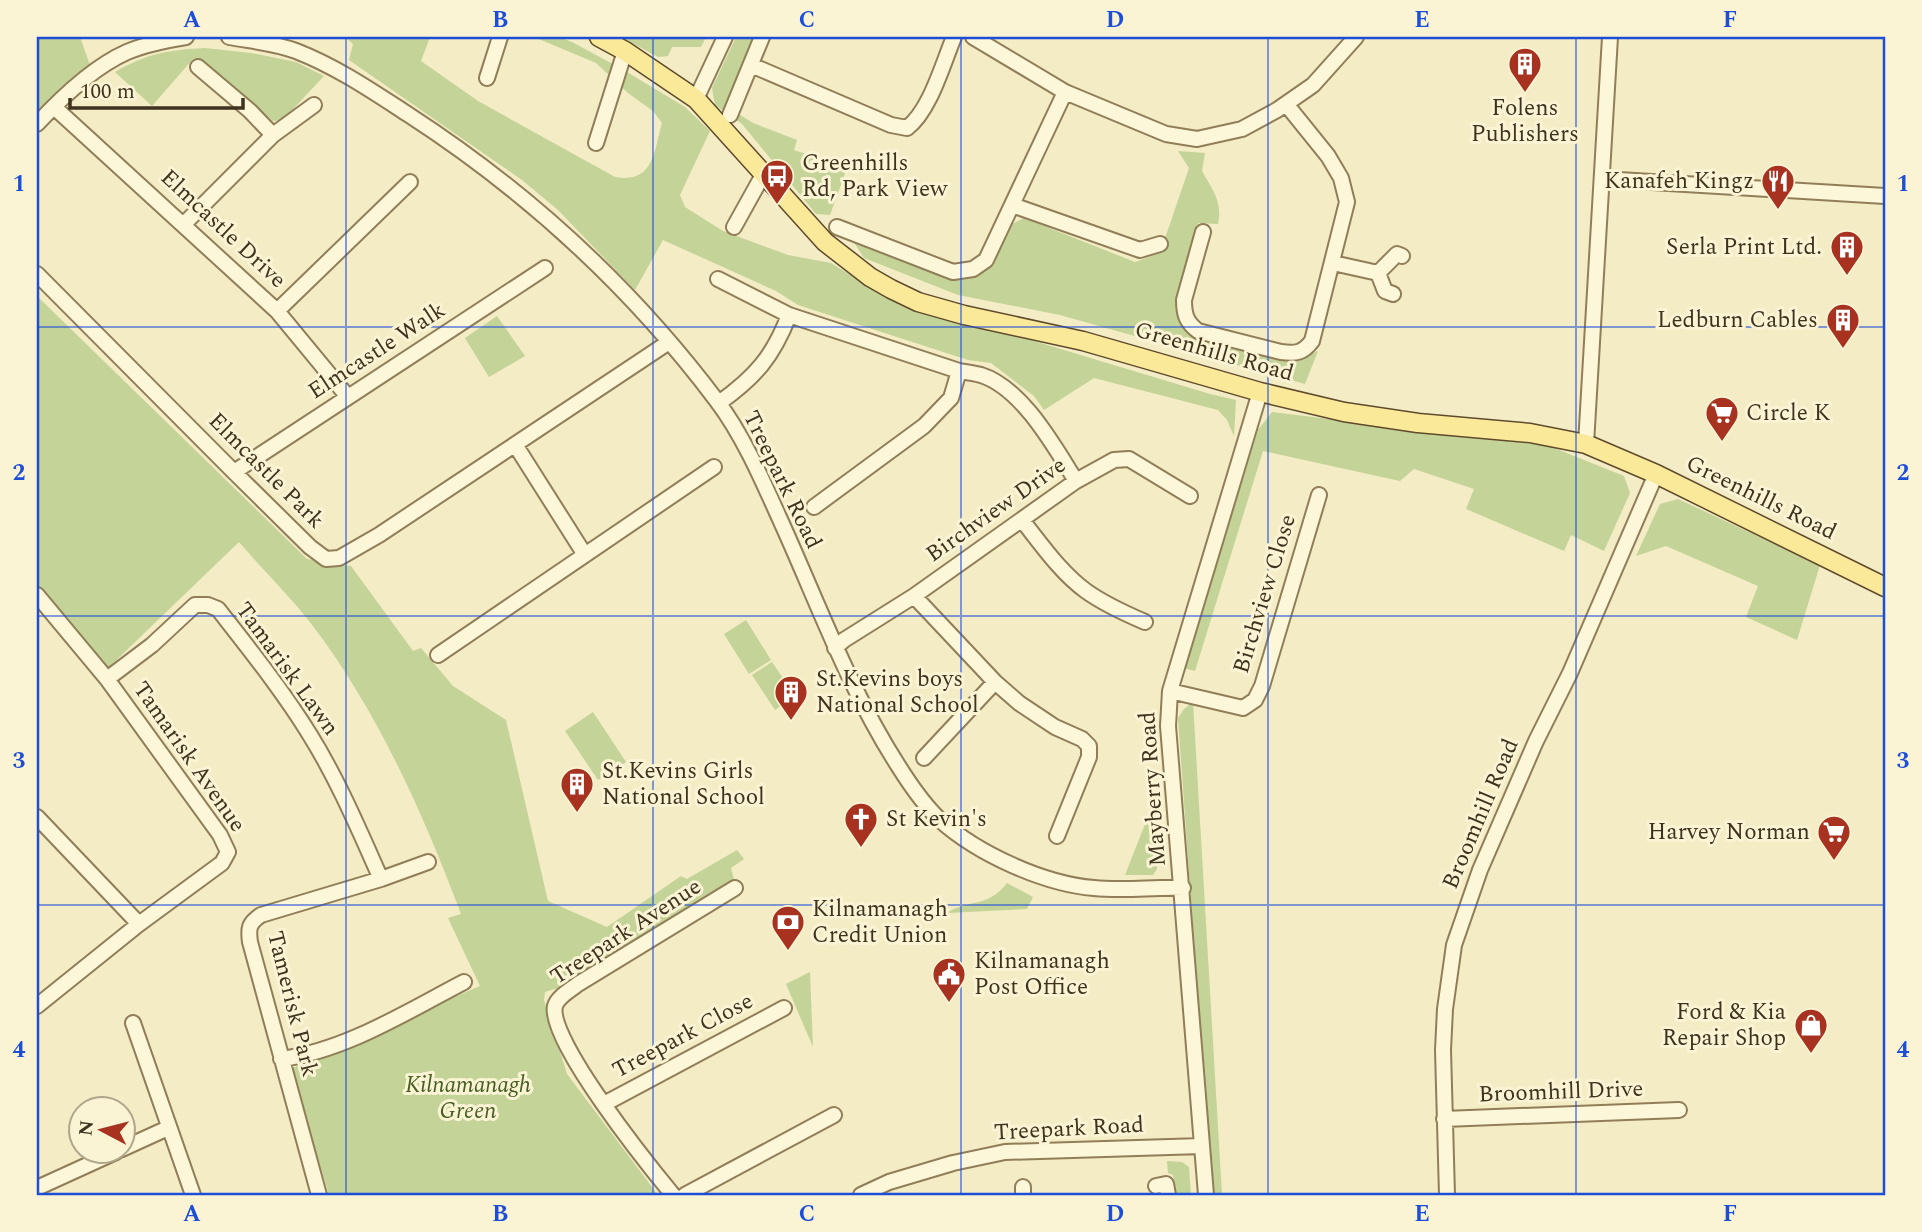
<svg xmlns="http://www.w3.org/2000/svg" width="1922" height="1232" viewBox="0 0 1922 1232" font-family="Spectral,serif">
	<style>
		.green { fill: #c4d397 }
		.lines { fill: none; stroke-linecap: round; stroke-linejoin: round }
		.minor-casing { stroke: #917e58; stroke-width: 18 }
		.major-casing { stroke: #5f4a2c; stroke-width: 21 }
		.minor { stroke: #fcf7d9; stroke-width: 14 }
		.major { stroke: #fae999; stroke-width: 18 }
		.grid { fill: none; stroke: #1d4ed8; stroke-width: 2; stroke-opacity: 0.55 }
		.labels { text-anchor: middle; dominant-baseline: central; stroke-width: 6; stroke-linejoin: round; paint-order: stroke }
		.poi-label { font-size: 23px; fill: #3f321e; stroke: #faf4d5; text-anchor: start }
		.street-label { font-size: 23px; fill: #3f321e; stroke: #faf4d5 }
		.park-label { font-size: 23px; font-style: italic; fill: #475e22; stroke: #faf4d5 }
		.neatline { fill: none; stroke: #1d4ed8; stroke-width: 2.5 }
		.grid-label { font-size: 23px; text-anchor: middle; font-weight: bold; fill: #1d4ed8 }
	</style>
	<rect width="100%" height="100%" fill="#f3ecc5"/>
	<path class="green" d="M37,37H80L91,68L37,116Z
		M345,37H430L421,61L478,101L615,177C654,184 654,151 662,123L653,111L628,93L596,63L534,37H559L572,42L622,69L685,107L710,131L680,195L685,207L723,231L788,255L831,263L885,296L1210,394L1236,400L1234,436L1227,420L1218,410L1094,378L1044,410L1034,396L991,363L968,360L798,305L776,291L663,240L635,290L558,210L522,180L349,60L353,44Z
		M621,37H706L701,47H672L668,56L658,57Z
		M736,37H753L726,106L753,123L797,140L794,150L847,168L830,215L816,214L742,124L715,105L712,88Z
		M205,48L251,53L296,62L324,76L283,120L273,121L201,60L193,59L152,106L115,72C148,53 168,50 205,48Z
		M1178,151L1205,153L1202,171C1212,189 1223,202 1218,224L1198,223L1181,292L1183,325L1302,358L1318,351L1305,384L1060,315L958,295L864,258L853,241L956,279L972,277L989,266L1010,225L1024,218L1135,262L1160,253L1189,168Z
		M37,296L307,559L351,566L413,651L421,648L453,686L506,720L548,901L607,927L681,876L687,879L737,850L744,859L731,868L734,880L561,987L545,992L544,1000L567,1074L658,1195H329L291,1069L318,1055L480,986L448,918L461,914C423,813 378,712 313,626C290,596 263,570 239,542L106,670L37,586Z
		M497,316L525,356L489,377L465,338Z
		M1272,412L1549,446L1624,476L1630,493L1604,551L1571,535L1564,551L1466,509L1474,489L1414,469L1400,481L1263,451L1195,671L1184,668L1258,430Z
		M1678,499L1820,565L1797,640L1746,617L1758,586L1666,546L1636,556L1660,504Z
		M746,620L771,660L749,674L724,634Z
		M772,662L795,696L775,710L752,675Z
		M1193,702L1222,1195H1212L1178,718L1184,709Z
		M593,712L626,762L598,780L565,731Z
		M1158,791L1157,869L1153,875H1125Z
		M1007,883L1033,897L1027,909L947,913C969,898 987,909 1007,883Z
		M810,972L813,1047L786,984Z
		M1167,1161L1182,1162L1189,1167L1191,1195H1176L1173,1175L1168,1173Z"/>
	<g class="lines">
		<defs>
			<path id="minor" d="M229,37C251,41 275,43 296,51C337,67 372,91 409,115C526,191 632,288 717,401C742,434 761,477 778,515C817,600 848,688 899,767C911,786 923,804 940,820C978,854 1044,884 1094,888C1123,891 1153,887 1183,888
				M973,37L1065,92L1166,134L1197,139L1242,129L1277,110L1313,85L1356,37
				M751,65L891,125L907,128C930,111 943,63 954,37
				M198,67L250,111L273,135
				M487,78L500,37
				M696,99L725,37
				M54,107L277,311L348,397
				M730,115L762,37
				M37,124C62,97 93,67 127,52C146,44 167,40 186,37
				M596,143L625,51
				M1602,179L1885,196
				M1012,205L1140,250L1160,244
				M184,224L273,135L314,105
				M734,227L764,173
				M837,227L953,272L973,269L986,260L1065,92
				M1203,232L1184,300C1184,314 1186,322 1198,331L1281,352C1296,354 1303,353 1312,341L1347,202L1341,178L1328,156L1286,104
				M1333,263L1378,273
				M37,274L234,472L310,547L326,559L339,558L379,535L669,342
				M718,279L789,315
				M1393,294L1385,291L1378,273L1397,254L1402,256
				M277,311L410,182
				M719,403C755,377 773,357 789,315L959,371C966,372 974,373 981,375C1022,388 1054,446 1076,481
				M1586,444L1610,37
				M516,446L585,555
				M234,472L545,268
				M814,507L924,426L951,398L959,371
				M1022,520C1041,544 1061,573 1086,591C1104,604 1124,613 1145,622
				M37,595L107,679L220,835L228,852L222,863L139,924L37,1006
				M914,596L995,682L1019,703L1055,727L1082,739L1089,746V757L1057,836
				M835,648L844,640L914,596L1076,481L1114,460L1129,459L1190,496
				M438,655L714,467
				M107,679L152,645L195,605H208L218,609C250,650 283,691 310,735C338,780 359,830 381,879
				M1170,691L1243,708L1255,700L1262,686L1319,495
				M924,758L995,682
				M37,817L139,924
				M133,1023L193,1195
				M281,1059C345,1051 408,1011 464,982
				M604,1104L784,1008
				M1444,1119L1679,1110
				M122,1149L168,1128
				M1156,1186L1166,1184L1168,1195
				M1023,1187V1195
				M37,1188L116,1152
				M319,1195L250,942C248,928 249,923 261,915L381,879L428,862
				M673,1195C649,1166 547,1039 555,1006C558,996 571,990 578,984L735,888
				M685,1195L834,1115
				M861,1195L889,1182L953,1163L1005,1152L1202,1146
				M1206,1195L1168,726L1170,691L1260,392
				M1447,1195L1443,1050L1445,1009L1454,945L1480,870L1536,741L1570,673L1656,474"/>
			<path id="major" d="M599,37L625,51L696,99L825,242L870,277L891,289L918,302L964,315L1083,341L1260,392L1344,412L1418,423L1530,433L1586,444L1656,474L1885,587"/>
		</defs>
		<use href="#minor" class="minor-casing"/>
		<use href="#major" class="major-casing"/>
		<use href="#minor" class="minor"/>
		<use href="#major" class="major"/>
	</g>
	<path class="grid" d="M346,37V1195M653,37V1195M961,37V1195M1268,37V1195M1576,37V1195M37,327H1885M37,616H1885M37,905H1885"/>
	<defs>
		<symbol id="building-pin" viewBox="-11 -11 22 30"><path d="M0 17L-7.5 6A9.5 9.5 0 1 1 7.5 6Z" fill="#a83220" stroke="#faf4d5"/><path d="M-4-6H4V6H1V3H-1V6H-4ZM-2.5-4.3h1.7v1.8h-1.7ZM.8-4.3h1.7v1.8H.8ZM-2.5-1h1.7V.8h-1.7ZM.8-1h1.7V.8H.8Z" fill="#fff"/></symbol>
		<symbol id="bus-pin" viewBox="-11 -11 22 30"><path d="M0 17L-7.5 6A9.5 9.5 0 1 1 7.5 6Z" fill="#a83220" stroke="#faf4d5"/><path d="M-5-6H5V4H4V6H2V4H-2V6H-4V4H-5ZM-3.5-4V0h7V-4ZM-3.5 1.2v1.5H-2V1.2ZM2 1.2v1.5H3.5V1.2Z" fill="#fff"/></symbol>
		<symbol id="restaurant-pin" viewBox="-11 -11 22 30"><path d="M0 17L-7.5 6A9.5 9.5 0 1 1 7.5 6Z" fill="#a83220" stroke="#faf4d5"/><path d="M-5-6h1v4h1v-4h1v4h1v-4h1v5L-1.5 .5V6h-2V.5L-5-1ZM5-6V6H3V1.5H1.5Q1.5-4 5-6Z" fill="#fff"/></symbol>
		<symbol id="supermarket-pin" viewBox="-11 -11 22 30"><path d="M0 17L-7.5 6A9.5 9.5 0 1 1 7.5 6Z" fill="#a83220" stroke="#faf4d5"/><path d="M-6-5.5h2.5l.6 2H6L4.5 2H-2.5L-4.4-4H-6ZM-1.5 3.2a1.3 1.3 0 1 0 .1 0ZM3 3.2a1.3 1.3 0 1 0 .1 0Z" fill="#fff"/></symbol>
		<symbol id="church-pin" viewBox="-11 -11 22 30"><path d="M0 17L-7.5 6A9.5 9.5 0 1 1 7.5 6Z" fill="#a83220" stroke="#faf4d5"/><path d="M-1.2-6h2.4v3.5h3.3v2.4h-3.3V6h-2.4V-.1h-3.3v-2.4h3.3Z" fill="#fff"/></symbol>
		<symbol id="bank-pin" viewBox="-11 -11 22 30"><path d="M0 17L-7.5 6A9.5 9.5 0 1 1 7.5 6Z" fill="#a83220" stroke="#faf4d5"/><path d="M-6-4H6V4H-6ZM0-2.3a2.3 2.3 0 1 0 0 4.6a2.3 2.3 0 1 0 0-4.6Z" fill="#fff"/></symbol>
		<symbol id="civic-pin" viewBox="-11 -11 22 30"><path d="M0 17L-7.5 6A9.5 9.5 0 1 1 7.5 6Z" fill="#a83220" stroke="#faf4d5"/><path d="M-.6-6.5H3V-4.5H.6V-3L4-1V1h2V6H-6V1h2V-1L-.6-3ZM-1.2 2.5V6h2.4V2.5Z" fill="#fff"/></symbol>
		<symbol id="shop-pin" viewBox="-11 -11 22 30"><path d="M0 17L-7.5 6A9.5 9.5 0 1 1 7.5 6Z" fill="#a83220" stroke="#faf4d5"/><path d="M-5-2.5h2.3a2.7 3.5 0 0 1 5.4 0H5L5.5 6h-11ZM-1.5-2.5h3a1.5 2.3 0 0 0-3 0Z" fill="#fff"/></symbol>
	</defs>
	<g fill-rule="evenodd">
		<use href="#building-pin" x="1506" y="45" width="38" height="52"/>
		<use href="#bus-pin" x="758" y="157" width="38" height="52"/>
		<use href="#restaurant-pin" x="1759" y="162" width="38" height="52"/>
		<use href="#building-pin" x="1828" y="228" width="38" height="52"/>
		<use href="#building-pin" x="1824" y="301" width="38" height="52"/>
		<use href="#supermarket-pin" x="1703" y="394" width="38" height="52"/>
		<use href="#building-pin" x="772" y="673" width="38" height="52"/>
		<use href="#building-pin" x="558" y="765" width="38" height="52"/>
		<use href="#church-pin" x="842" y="800" width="38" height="52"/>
		<use href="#supermarket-pin" x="1815" y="813" width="38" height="52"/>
		<use href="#bank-pin" x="769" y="903" width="38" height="52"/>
		<use href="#civic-pin" x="930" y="955" width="38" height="52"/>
		<use href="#shop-pin" x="1792" y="1006" width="38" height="52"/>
	</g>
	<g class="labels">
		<g class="poi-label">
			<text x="1525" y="108" text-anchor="middle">Folens<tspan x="1525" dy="26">Publishers</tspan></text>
			<text x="802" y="163">Greenhills<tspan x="802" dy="26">Rd, Park View</tspan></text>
			<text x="1754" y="181" text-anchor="end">Kanafeh Kingz</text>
			<text x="1822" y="247" text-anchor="end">Serla Print Ltd.</text>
			<text x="1818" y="320" text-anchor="end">Ledburn Cables</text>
			<text x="1746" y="413">Circle K</text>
			<text x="816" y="679">St.Kevins boys<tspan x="816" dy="26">National School</tspan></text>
			<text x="602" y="771">St.Kevins Girls<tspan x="602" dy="26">National School</tspan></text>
			<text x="886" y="819">St Kevin's</text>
			<text x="1810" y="832" text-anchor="end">Harvey Norman</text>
			<text x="812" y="909">Kilnamanagh<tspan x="812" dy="26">Credit Union</tspan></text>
			<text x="974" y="961">Kilnamanagh<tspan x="974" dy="26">Post Office</tspan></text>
			<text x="1786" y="1012" text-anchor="end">Ford &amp; Kia<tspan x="1786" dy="26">Repair Shop</tspan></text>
		</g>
		<g class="street-label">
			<text transform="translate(223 229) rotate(43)">Elmcastle Drive</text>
			<text transform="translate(377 351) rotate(-33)">Elmcastle Walk</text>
			<text transform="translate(1214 352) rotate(16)">Greenhills Road</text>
			<text transform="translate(266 471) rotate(45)">Elmcastle Park</text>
			<text transform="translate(782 480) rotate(64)">Treepark Road</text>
			<text transform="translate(1761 498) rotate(26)">Greenhills Road</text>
			<text transform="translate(996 510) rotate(-35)">Birchview Drive</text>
			<text transform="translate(1265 594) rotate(-73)">Birchview Close</text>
			<text transform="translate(287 669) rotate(54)">Tamarisk Lawn</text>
			<text transform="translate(189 757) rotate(55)">Tamarisk Avenue</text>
			<text transform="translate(1153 789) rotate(-94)">Mayberry Road</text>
			<text transform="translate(1481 814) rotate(-67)">Broomhill Road</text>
			<text transform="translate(626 932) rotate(-33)">Treepark Avenue</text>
			<text transform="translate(292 1004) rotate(76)">Tamerisk Park</text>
			<text transform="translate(683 1036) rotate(-28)">Treepark Close</text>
			<text transform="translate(1561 1092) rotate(-2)">Broomhill Drive</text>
			<text transform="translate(1069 1129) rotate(-3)">Treepark Road</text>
		</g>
		<g class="park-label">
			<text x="468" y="1085">Kilnamanagh<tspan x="468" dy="26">Green</tspan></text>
		</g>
	</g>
	<rect width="1922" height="1232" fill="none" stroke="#faf4d5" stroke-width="77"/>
	<g transform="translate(102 1130) rotate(277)"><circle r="33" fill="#faf4d5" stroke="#afa68c" stroke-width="2"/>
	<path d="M0-5L12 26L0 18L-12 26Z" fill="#a83220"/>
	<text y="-10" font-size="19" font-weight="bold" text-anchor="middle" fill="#3f321e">N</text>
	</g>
	<path d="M70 98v10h173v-10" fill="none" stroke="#3f321e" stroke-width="3.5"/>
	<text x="80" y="98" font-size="21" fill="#3f321e" stroke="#faf4d5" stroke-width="5" paint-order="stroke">100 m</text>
	<rect x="38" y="38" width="1846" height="1156" class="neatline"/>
	<g class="grid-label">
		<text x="192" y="27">A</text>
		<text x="500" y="27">B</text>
		<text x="807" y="27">C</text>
		<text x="1115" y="27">D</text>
		<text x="1422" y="27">E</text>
		<text x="1730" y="27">F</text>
		<text x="19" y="191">1</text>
		<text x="1903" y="191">1</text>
		<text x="19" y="480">2</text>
		<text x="1903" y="480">2</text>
		<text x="19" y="768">3</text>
		<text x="1903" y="768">3</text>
		<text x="19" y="1057">4</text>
		<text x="1903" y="1057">4</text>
		<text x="192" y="1221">A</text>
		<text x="500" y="1221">B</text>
		<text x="807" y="1221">C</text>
		<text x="1115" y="1221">D</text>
		<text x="1422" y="1221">E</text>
		<text x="1730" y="1221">F</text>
	</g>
</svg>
